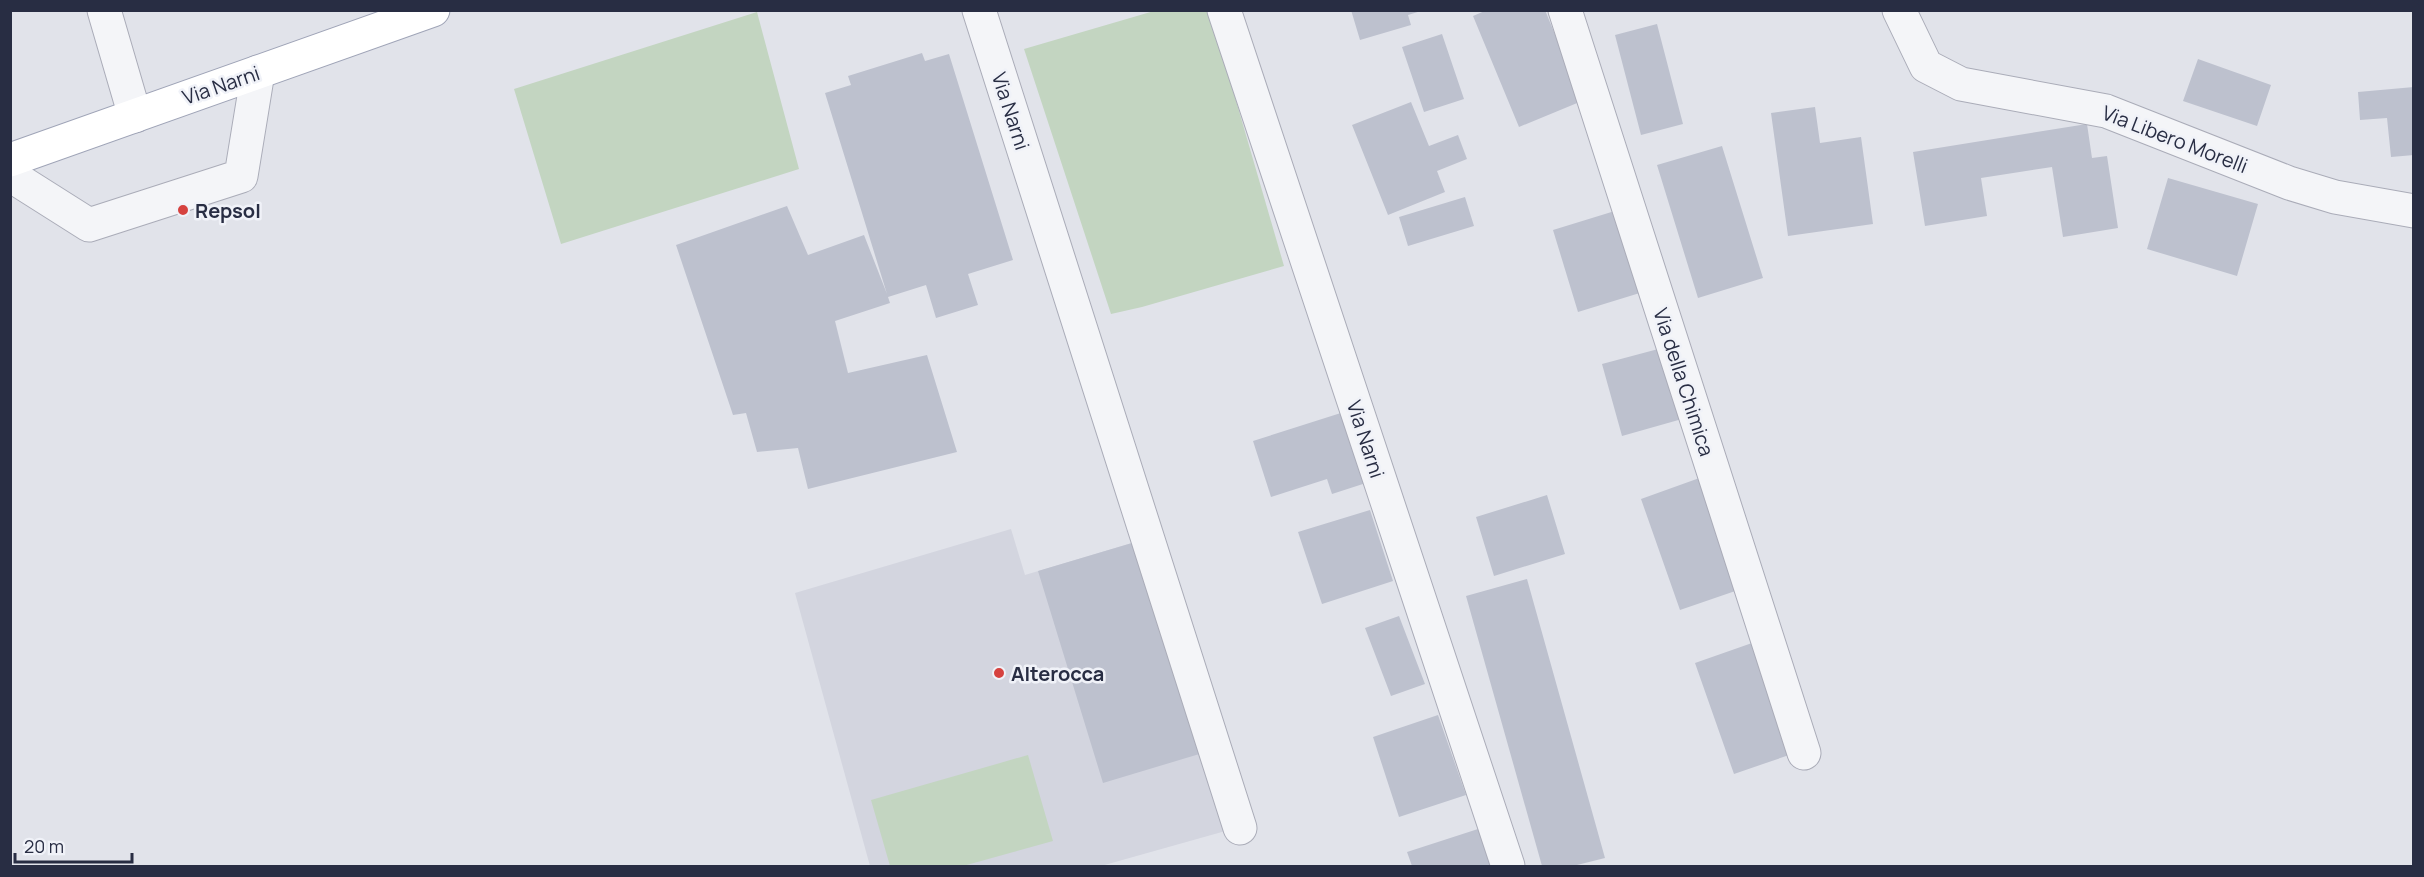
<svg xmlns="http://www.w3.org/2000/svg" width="2424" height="877" viewBox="0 0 2424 877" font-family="Manrope,sans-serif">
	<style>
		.built { fill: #d3d5df }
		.green { fill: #c3d5c1 }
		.building { fill: #bdc1ce }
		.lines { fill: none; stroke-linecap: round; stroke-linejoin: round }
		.minor-casing { stroke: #aaacb8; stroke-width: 35 }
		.major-casing { stroke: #9fa4b7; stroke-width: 35 }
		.minor { stroke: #f4f5f8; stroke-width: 33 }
		.major { stroke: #fff; stroke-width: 33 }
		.poi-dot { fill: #d6423f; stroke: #f0f2f8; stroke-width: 2 }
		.labels { text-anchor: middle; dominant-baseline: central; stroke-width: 5; stroke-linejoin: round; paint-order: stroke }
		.street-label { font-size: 20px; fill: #282d43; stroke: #f0f2f8 }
		.poi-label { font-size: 20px; font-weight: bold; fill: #282d43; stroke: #f0f2f8; text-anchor: start }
	</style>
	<rect width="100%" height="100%" fill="#e1e3ea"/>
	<path class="built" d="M1011,529L1025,575L1142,540L1229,830L1101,866H870L795,593Z"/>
	<path class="green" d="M1154,11H1210L1284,266L1142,307L1111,314L1024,49Z
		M757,12L799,169L561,244L514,89Z
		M1028,755L1053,841L963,866H890L871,800Z"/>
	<path class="building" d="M1351,10H1421V11L1408,15L1411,25L1360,40Z
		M1487,10H1545L1582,101L1519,127L1473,16Z
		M1657,24L1683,124L1641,135L1615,35Z
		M1442,34L1464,99L1424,112L1402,47Z
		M922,53L925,61L949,54L1013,260L968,274L978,305L936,318L926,285L888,297L890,303L835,321L848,373L927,355L957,452L808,489L798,448L757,452L746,413L733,415L676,245L787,206L808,255L864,235L887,294L825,93L851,85L848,76Z
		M2198,59L2271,85L2257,126L2183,101Z
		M2414,87V155L2391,157L2387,118L2360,120L2358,92Z
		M1411,102L1429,146L1458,135L1467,159L1437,171L1445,192L1388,215L1352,125Z
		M1815,107L1820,143L1861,137L1873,224L1788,236L1771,113Z
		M2087,124L2092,158L2107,156L2118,228L2063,237L2052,167L1981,178L1987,216L1925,226L1913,152Z
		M1722,146L1763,278L1698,298L1657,165Z
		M2168,178L2258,204L2237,276L2147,249Z
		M1465,197L1474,226L1408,246L1399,217Z
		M1618,210L1643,292L1578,312L1553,230Z
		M1662,348L1682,419L1622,436L1602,364Z
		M1344,412L1366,483L1332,494L1327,479L1271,497L1253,441Z
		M1705,476L1744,588L1680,610L1641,499Z
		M1547,495L1565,554L1494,576L1476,517Z
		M1370,510L1393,581L1322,604L1298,532Z
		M1142,540L1206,752L1103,783L1038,571Z
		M1527,579L1605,858L1573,866H1542L1466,596Z
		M1399,616L1425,684L1391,696L1365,628Z
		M1752,643L1792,754L1734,774L1695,663Z
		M1438,715L1466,795L1399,817L1373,737Z
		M1478,829L1491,866H1412L1407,852Z"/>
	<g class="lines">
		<defs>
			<path id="minor" d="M104,10L135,116
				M979,10L1240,828
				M1224,10L1508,866
				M1565,10L1804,753
				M1899,10L1926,66L1961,84L2106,111L2289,183L2335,197L2414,211
				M10,175L89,225L241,176L258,72"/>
			<path id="major" d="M10,160L433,10"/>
		</defs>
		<use href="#minor" class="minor-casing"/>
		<use href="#major" class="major-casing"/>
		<use href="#minor" class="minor"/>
		<use href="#major" class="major"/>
	</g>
	<g class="poi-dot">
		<circle cx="183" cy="210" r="6"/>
		<circle cx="999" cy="673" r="6"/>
	</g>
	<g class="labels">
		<g class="street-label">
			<text transform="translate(221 85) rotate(-19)">Via Narni</text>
			<text transform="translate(1011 111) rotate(72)">Via Narni</text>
			<text transform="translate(2175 139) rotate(21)">Via Libero Morelli</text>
			<text transform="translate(1684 382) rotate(72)">Via della Chimica</text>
			<text transform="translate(1366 439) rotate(72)">Via Narni</text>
		</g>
		<g class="poi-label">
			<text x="195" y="210">Repsol</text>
			<text x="1011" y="673">Alterocca</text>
		</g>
	</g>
	<rect width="2424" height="877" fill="none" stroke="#282d43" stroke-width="24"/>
	<path d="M15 853v9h117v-9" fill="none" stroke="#282d43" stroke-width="3"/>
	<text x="24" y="853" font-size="18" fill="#282d43" stroke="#f0f2f8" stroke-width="4.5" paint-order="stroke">20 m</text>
</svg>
